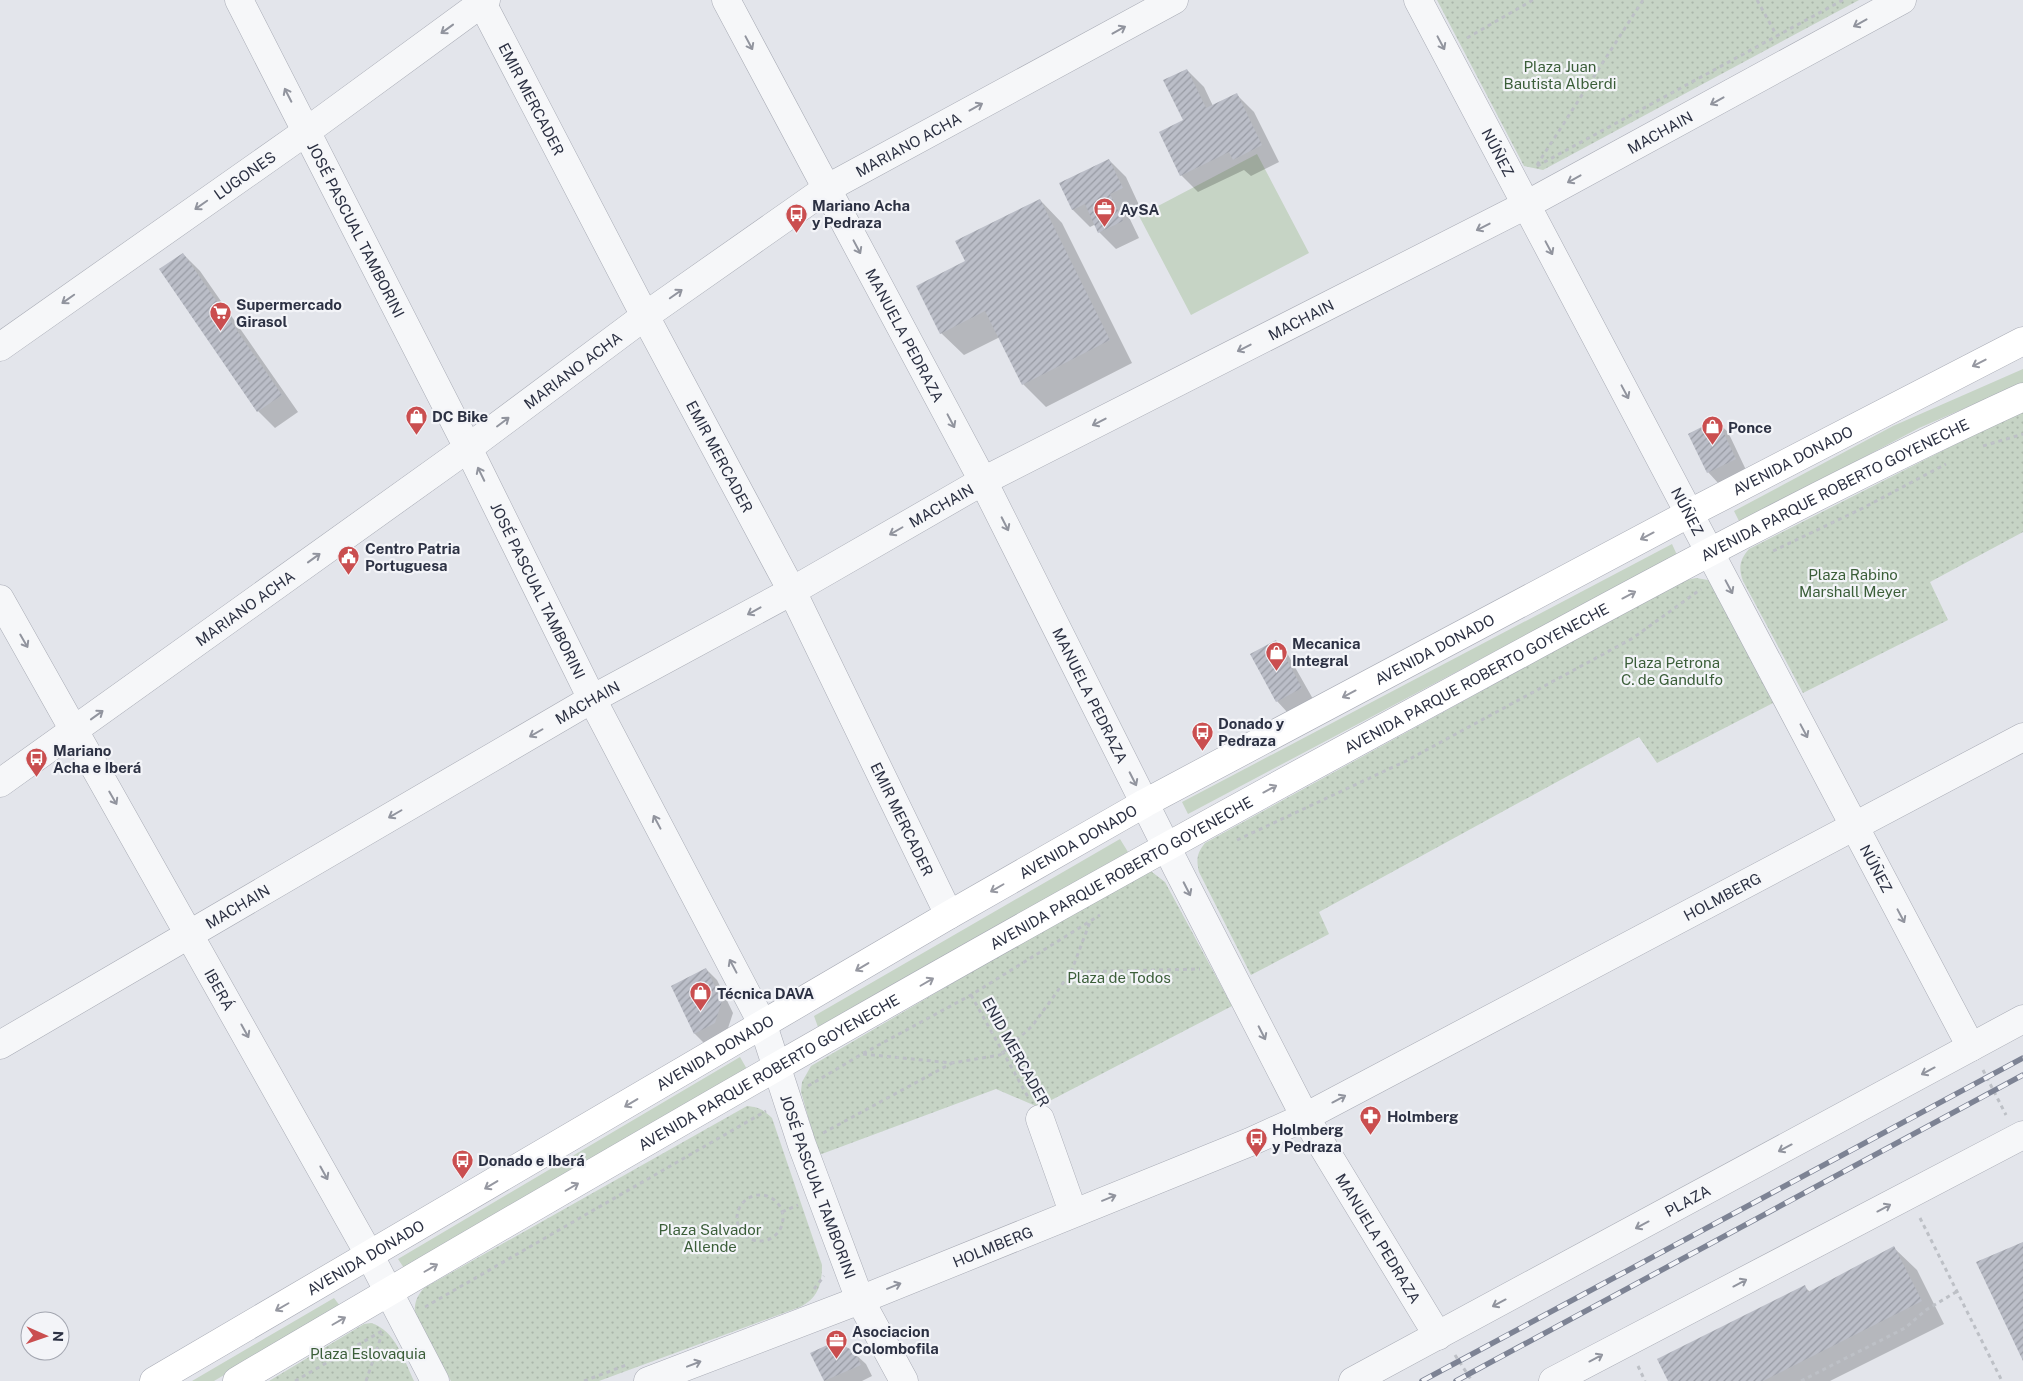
<svg xmlns="http://www.w3.org/2000/svg" width="2023" height="1381" viewBox="0 0 2023 1381" font-family="'Public Sans',sans-serif">
	<style>
		.grass { fill: #c6d4c5 }
		.park { fill: url(#park-dots) }
		.shadow { fill: #0003 }
		.building { fill: url(#building-hatch) }
		.lines { fill: none; stroke-linecap: round; stroke-linejoin: round }
		.street-casing { stroke: #a8abb5; stroke-width: 29 }
		.secondary-casing { stroke: #a8abb5; stroke-width: 29 }
		.path { stroke: #bdc0c6; stroke-width: 3; stroke-dasharray: 4 4; stroke-linecap: butt }
		.street { stroke: #f6f7f9; stroke-width: 28 }
		.secondary { stroke: #fff; stroke-width: 28 }
		.rail-casing { stroke: #7d8394; stroke-width: 5.5 }
		.rail { stroke: #f3f4f8; stroke-width: 4; stroke-dasharray: 11; stroke-linecap: butt }
		.oneway { stroke: #91949e }
		.oneway2 { stroke: #9698a1 }
		.labels { text-anchor: middle; dominant-baseline: central; stroke-width: 4.5; stroke-linejoin: round; paint-order: stroke }
		.park-label { font-size: 15px; fill: #3b5e39; stroke: #f3f4f8 }
		.street-label { font-size: 15px; fill: #2c3143; stroke: #f3f4f8 }
		.poi-label { font-size: 15px; font-weight: bold; fill: #2c3143; stroke: #f3f4f8; text-anchor: start }
	</style>
	<defs>
		<pattern id="park-dots" width="8" height="8" patternUnits="userSpaceOnUse" patternTransform="scale(1.25)"><rect width="8" height="8" fill="#c6d4c5"/><path d="M2 2h.1M6 6h.1" fill="none" stroke="#aab6aa" stroke-width="1.8" stroke-linecap="round"/></pattern>
		<pattern id="building-hatch" width="6" height="6" patternUnits="userSpaceOnUse" patternTransform="scale(1.25)"><rect width="6" height="6" fill="#bbbec8"/><path d="M-1 1l2-2M0 6l6-6M5 7l2-2" fill="none" stroke="#989ba4"/></pattern>
	</defs>
	<rect width="100%" height="100%" fill="#e3e5eb"/>
	<path class="grass" d="M1257,154L1309,253L1191,315L1139,216Z
		M2023,369V383L1919,428L1740,523L1734,511L1893,426Z
		M1672,544L1677,555L1188,814L1182,802Z
		M1120,839L1128,852L818,1027L814,1016Z
		M740,1057L748,1071L404,1268L398,1259Z
		M334,1298L340,1306L214,1381H192Z"/>
	<path class="park" d="M1437,0H1859L1543,170L1524,166Z
		M2023,410V532L1930,582L1948,620L1803,693L1743,581C1738,568 1740,559 1749,549Z
		M1696,578L1708,580L1716,589L1773,703L1657,763L1639,737L1319,912L1329,934L1251,975L1199,872C1196,859 1197,853 1205,843L1682,581Z
		M1144,871L1152,872L1165,882L1232,1006L1038,1107L996,1089L819,1155L801,1092L802,1082L811,1066Z
		M747,1106C759,1107 764,1110 772,1118L822,1265C822,1285 818,1298 800,1307L599,1381H451L415,1316C414,1304 416,1297 424,1288Z
		M371,1323C395,1330 404,1360 414,1381H269L364,1324Z"/>
	<path class="shadow" d="M1187,70L1204,87L1213,106L1237,95L1254,112L1279,162L1251,176L1244,170L1198,192L1181,175Z
		M1109,160L1126,177L1139,205L1126,211L1139,238L1116,249L1099,232L1096,224L1090,227L1073,210L1061,183Z
		M1040,200L1062,223L1132,363L1046,407L1023,384L1000,337L964,355L941,333L967,262Z
		M183,254L200,271L298,412L275,428L258,411Z
		M1716,421L1728,432L1746,470L1719,484L1708,472L1689,434Z
		M1276,641L1287,653L1313,699L1288,713L1277,701Z
		M706,969L717,980L733,1013L726,1034L706,1045L695,1034L672,987Z
		M1894,1248L1917,1270L1944,1324L1830,1381H1669L1805,1287L1810,1292Z
		M812,1353H854L866,1364L872,1376L862,1381H825Z"/>
	<path class="building" d="M1187,69L1206,108L1237,93L1262,145L1233,160L1229,152L1180,176L1159,132L1183,120L1163,80Z
		M1109,159L1123,188L1110,194L1123,221L1098,233L1085,204L1072,210L1059,183Z
		M1040,199L1110,340L1022,385L985,311L940,334L916,286L965,261L955,241Z
		M183,253L282,395L257,412L159,269Z
		M1717,419L1736,459L1707,473L1688,434Z
		M1276,640L1302,688L1276,702L1250,654Z
		M706,968L722,1001L715,1023L694,1034L671,986Z
		M2023,1242V1361L1976,1262Z
		M1894,1246L1922,1301L1763,1381H1668L1657,1359L1805,1285L1808,1292Z
		M836,1341L855,1352L861,1365L824,1381L810,1353Z"/>
	<g class="lines">
		<defs>
			<g id="street">
				<path id="s1" d="M239,0L468,448L592,699L763,1025L802,1145L860,1300L904,1381"/>
				<path id="s2" d="M726,0L983,481L1177,868L1305,1117L1438,1336"/>
				<path id="s3" d="M1418,0L1971,1047"/>
				<path id="s4" d="M482,3L645,316L792,591L949,915"/>
				<path id="s5" d="M0,347L307,131L486,0"/>
				<path id="s6" d="M0,599L370,1256L435,1381"/>
				<path id="s7" d="M0,783L468,448L645,316L826,189L1174,0"/>
				<path id="s8" d="M0,1045L592,699L792,591L983,481L1526,205L1902,0"/>
				<path d="M1040,1119L1073,1212"/>
				<path id="s9" d="M648,1381L860,1300L1250,1142L1305,1117L2023,737"/>
				<path id="s10" d="M1353,1381L2023,1019"/>
				<path d="M1553,1381L2023,1135"/>
			</g>
			<g id="secondary">
				<path id="s11" d="M154,1381L949,915L1145,803L1690,513L2023,341"/>
				<path id="s12" d="M237,1381C626,1152 1016,926 1413,712C1614,603 1815,492 2023,397"/>
			</g>
		</defs>
		<use href="#street" class="street-casing"/>
		<use href="#secondary" class="secondary-casing"/>
		<path class="path" d="M1757,0L1777,36
			M1467,38L1533,0
			M1537,165L1643,0
			M1537,166L1843,0
			M1983,446L2023,434
			M1773,551L1863,508L1946,464
			M1237,840L1406,761L1633,638L1701,589
			M1071,972L1200,969
			M971,995L1028,1097
			M863,1054L952,1063L1000,1055L1032,1026L1049,1003L1071,972L1090,922
			M1983,1070L2006,1115
			M808,1086L862,1054L971,995L1100,915
			M823,1133L952,1063
			M737 1218a23 23 0 1 1 46 0a23 23 0 1 1-46 0Z
			M782,1212L798,1205
			M1920,1218L2002,1381
			M814,1289L824,1276
			M425,1307L766,1111
			M1455,1355L1472,1381
			M1638,1366L1645,1381
			M295,1381L382,1331
			M366,1381L382,1334
			M584,1381L629,1364
			M1801,1381L1905,1328L1926,1310L1956,1292"/>
		<use href="#street" class="street"/>
		<use href="#secondary" class="secondary"/>
		<defs>
			<path id="rail" d="M1422,1381L2023,1058
				M1456,1381L2023,1075"/>
		</defs>
		<use href="#rail" class="rail-casing"/>
		<use href="#rail" class="rail"/>
	</g>
	<defs><path id="oneway-shaft" d="M-6 0H5M1.5-3L5.5 0L1.5 3" fill="none" stroke-width="1.6" stroke-linecap="round" stroke-linejoin="round" transform="scale(1.25)"/></defs>
	<g class="oneway">
		<use href="#oneway-shaft" transform="translate(1860 23) rotate(151)"/>
		<use href="#oneway-shaft" transform="translate(447 29) rotate(144)"/>
		<use href="#oneway-shaft" transform="translate(1119 30) rotate(-29)"/>
		<use href="#oneway-shaft" transform="translate(749 43) rotate(62)"/>
		<use href="#oneway-shaft" transform="translate(1441 43) rotate(62)"/>
		<use href="#oneway-shaft" transform="translate(288 95) rotate(-117)"/>
		<use href="#oneway-shaft" transform="translate(1717 101) rotate(151)"/>
		<use href="#oneway-shaft" transform="translate(976 107) rotate(-29)"/>
		<use href="#oneway-shaft" transform="translate(1574 179) rotate(151)"/>
		<use href="#oneway-shaft" transform="translate(201 205) rotate(145)"/>
		<use href="#oneway-shaft" transform="translate(1483 227) rotate(153)"/>
		<use href="#oneway-shaft" transform="translate(857 247) rotate(62)"/>
		<use href="#oneway-shaft" transform="translate(1549 248) rotate(62)"/>
		<use href="#oneway-shaft" transform="translate(676 294) rotate(-35)"/>
		<use href="#oneway-shaft" transform="translate(68 299) rotate(145)"/>
		<use href="#oneway-shaft" transform="translate(1244 348) rotate(153)"/>
		<use href="#oneway-shaft" transform="translate(1625 392) rotate(62)"/>
		<use href="#oneway-shaft" transform="translate(951 421) rotate(62)"/>
		<use href="#oneway-shaft" transform="translate(503 422) rotate(-37)"/>
		<use href="#oneway-shaft" transform="translate(1099 422) rotate(153)"/>
		<use href="#oneway-shaft" transform="translate(481 474) rotate(-116)"/>
		<use href="#oneway-shaft" transform="translate(1005 524) rotate(63)"/>
		<use href="#oneway-shaft" transform="translate(896 531) rotate(150)"/>
		<use href="#oneway-shaft" transform="translate(314 558) rotate(-36)"/>
		<use href="#oneway-shaft" transform="translate(1729 587) rotate(62)"/>
		<use href="#oneway-shaft" transform="translate(754 611) rotate(151)"/>
		<use href="#oneway-shaft" transform="translate(24 641) rotate(60)"/>
		<use href="#oneway-shaft" transform="translate(97 715) rotate(-36)"/>
		<use href="#oneway-shaft" transform="translate(1804 731) rotate(62)"/>
		<use href="#oneway-shaft" transform="translate(536 733) rotate(150)"/>
		<use href="#oneway-shaft" transform="translate(1133 779) rotate(63)"/>
		<use href="#oneway-shaft" transform="translate(113 798) rotate(60)"/>
		<use href="#oneway-shaft" transform="translate(395 814) rotate(150)"/>
		<use href="#oneway-shaft" transform="translate(657 822) rotate(-118)"/>
		<use href="#oneway-shaft" transform="translate(1187 889) rotate(63)"/>
		<use href="#oneway-shaft" transform="translate(1901 916) rotate(62)"/>
		<use href="#oneway-shaft" transform="translate(733 966) rotate(-118)"/>
		<use href="#oneway-shaft" transform="translate(245 1031) rotate(61)"/>
		<use href="#oneway-shaft" transform="translate(1262 1033) rotate(63)"/>
		<use href="#oneway-shaft" transform="translate(1928 1071) rotate(152)"/>
		<use href="#oneway-shaft" transform="translate(1339 1099) rotate(-28)"/>
		<use href="#oneway-shaft" transform="translate(1785 1148) rotate(152)"/>
		<use href="#oneway-shaft" transform="translate(324 1173) rotate(61)"/>
		<use href="#oneway-shaft" transform="translate(1109 1198) rotate(-22)"/>
		<use href="#oneway-shaft" transform="translate(1884 1208) rotate(-28)"/>
		<use href="#oneway-shaft" transform="translate(1642 1225) rotate(152)"/>
		<use href="#oneway-shaft" transform="translate(1740 1283) rotate(-28)"/>
		<use href="#oneway-shaft" transform="translate(894 1286) rotate(-22)"/>
		<use href="#oneway-shaft" transform="translate(1499 1303) rotate(152)"/>
		<use href="#oneway-shaft" transform="translate(1596 1358) rotate(-28)"/>
		<use href="#oneway-shaft" transform="translate(694 1364) rotate(-21)"/>
	</g>
	<g class="oneway2">
		<use href="#oneway-shaft" transform="translate(1979 363) rotate(153)"/>
		<use href="#oneway-shaft" transform="translate(1647 536) rotate(152)"/>
		<use href="#oneway-shaft" transform="translate(1629 595) rotate(-28)"/>
		<use href="#oneway-shaft" transform="translate(1349 694) rotate(152)"/>
		<use href="#oneway-shaft" transform="translate(1270 789) rotate(-28)"/>
		<use href="#oneway-shaft" transform="translate(997 888) rotate(150)"/>
		<use href="#oneway-shaft" transform="translate(862 967) rotate(149)"/>
		<use href="#oneway-shaft" transform="translate(927 982) rotate(-30)"/>
		<use href="#oneway-shaft" transform="translate(631 1103) rotate(149)"/>
		<use href="#oneway-shaft" transform="translate(491 1185) rotate(149)"/>
		<use href="#oneway-shaft" transform="translate(572 1187) rotate(-30)"/>
		<use href="#oneway-shaft" transform="translate(431 1268) rotate(-30)"/>
		<use href="#oneway-shaft" transform="translate(282 1307) rotate(150)"/>
		<use href="#oneway-shaft" transform="translate(339 1321) rotate(-30)"/>
	</g>
	<defs>
		<symbol id="office-pin" viewBox="-11 -11 22 30"><path d="M0 17L-7.5 6A9.5 9.5 0 1 1 7.5 6Z" fill="#ca4e4f" stroke="#f3f4f8"/><path d="M-6-3h4V-5.5h4V-3h4V5H-6ZM-1-4.5V-3h2v-1.5ZM-6 0V1H6V0Z" fill="#fff"/></symbol>
		<symbol id="bus-pin" viewBox="-11 -11 22 30"><path d="M0 17L-7.5 6A9.5 9.5 0 1 1 7.5 6Z" fill="#ca4e4f" stroke="#f3f4f8"/><path d="M-5-6H5V4H4V6H2V4H-2V6H-4V4H-5ZM-3.5-4V0h7V-4ZM-3.5 1.2v1.5H-2V1.2ZM2 1.2v1.5H3.5V1.2Z" fill="#fff"/></symbol>
		<symbol id="supermarket-pin" viewBox="-11 -11 22 30"><path d="M0 17L-7.5 6A9.5 9.5 0 1 1 7.5 6Z" fill="#ca4e4f" stroke="#f3f4f8"/><path d="M-6-5.5h2.5l.6 2H6L4.5 2H-2.5L-4.4-4H-6ZM-1.5 3.2a1.3 1.3 0 1 0 .1 0ZM3 3.2a1.3 1.3 0 1 0 .1 0Z" fill="#fff"/></symbol>
		<symbol id="shop-pin" viewBox="-11 -11 22 30"><path d="M0 17L-7.5 6A9.5 9.5 0 1 1 7.5 6Z" fill="#ca4e4f" stroke="#f3f4f8"/><path d="M-5-2.5h2.3a2.7 3.5 0 0 1 5.4 0H5L5.5 6h-11ZM-1.5-2.5h3a1.5 2.3 0 0 0-3 0Z" fill="#fff"/></symbol>
		<symbol id="civic-pin" viewBox="-11 -11 22 30"><path d="M0 17L-7.5 6A9.5 9.5 0 1 1 7.5 6Z" fill="#ca4e4f" stroke="#f3f4f8"/><path d="M-.6-6.5H3V-4.5H.6V-3L4-1V1h2V6H-6V1h2V-1L-.6-3ZM-1.2 2.5V6h2.4V2.5Z" fill="#fff"/></symbol>
		<symbol id="pharmacy-pin" viewBox="-11 -11 22 30"><path d="M0 17L-7.5 6A9.5 9.5 0 1 1 7.5 6Z" fill="#ca4e4f" stroke="#f3f4f8"/><path d="M-2-6h4v4h4v4h-4v4h-4v-4h-4v-4h4Z" fill="#fff"/></symbol>
	</defs>
	<g fill-rule="evenodd">
		<use href="#office-pin" x="1092" y="196" width="25" height="34"/>
		<use href="#bus-pin" x="784" y="202" width="25" height="34"/>
		<use href="#supermarket-pin" x="208" y="300" width="25" height="34"/>
		<use href="#shop-pin" x="404" y="404" width="25" height="34"/>
		<use href="#shop-pin" x="1700" y="414" width="25" height="34"/>
		<use href="#civic-pin" x="336" y="544" width="25" height="34"/>
		<use href="#shop-pin" x="1264" y="640" width="25" height="34"/>
		<use href="#bus-pin" x="1190" y="720" width="25" height="34"/>
		<use href="#bus-pin" x="24" y="746" width="25" height="34"/>
		<use href="#shop-pin" x="688" y="980" width="25" height="34"/>
		<use href="#pharmacy-pin" x="1358" y="1104" width="25" height="34"/>
		<use href="#bus-pin" x="1244" y="1126" width="25" height="34"/>
		<use href="#bus-pin" x="450" y="1148" width="25" height="34"/>
		<use href="#office-pin" x="824" y="1328" width="25" height="34"/>
	</g>
	<g class="labels">
		<g class="park-label">
			<text x="1560" y="66">Plaza Juan<tspan x="1560" dy="17">Bautista Alberdi</tspan></text>
			<text x="1853" y="574">Plaza Rabino<tspan x="1853" dy="17">Marshall Meyer</tspan></text>
			<text x="1672" y="662">Plaza Petrona<tspan x="1672" dy="17">C. de Gandulfo</tspan></text>
			<text x="1119" y="977">Plaza de Todos</text>
			<text x="710" y="1229">Plaza Salvador<tspan x="710" dy="17">Allende</tspan></text>
			<text x="368" y="1353">Plaza Eslovaquia</text>
		</g>
		<g class="street-label">
			<text stroke="none"><textPath href="#s4" startOffset="108">EMIR MERCADER</textPath></text>
			<text stroke="none"><textPath href="#s8" startOffset="1895">MACHAIN</textPath></text>
			<text stroke="none"><textPath href="#s7" startOffset="1111">MARIANO ACHA</textPath></text>
			<text stroke="none"><textPath href="#s3" startOffset="172">NÚÑEZ</textPath></text>
			<text stroke="none"><textPath href="#s5" startOffset="299">LUGONES</textPath></text>
			<text stroke="none"><textPath href="#s1" startOffset="258">JOSÉ PASCUAL TAMBORINI</textPath></text>
			<text stroke="none"><textPath href="#s8" startOffset="1490">MACHAIN</textPath></text>
			<text stroke="none"><textPath href="#s2" startOffset="380">MANUELA PEDRAZA</textPath></text>
			<text stroke="none"><textPath href="#s7" startOffset="706">MARIANO ACHA</textPath></text>
			<text stroke="none"><textPath href="#s4" startOffset="512">EMIR MERCADER</textPath></text>
			<text stroke="none"><textPath href="#s11" startOffset="1880">AVENIDA DONADO</textPath></text>
			<text stroke="none"><textPath href="#s12" startOffset="1830">AVENIDA PARQUE ROBERTO GOYENECHE</textPath></text>
			<text stroke="none"><textPath href="#s8" startOffset="1085">MACHAIN</textPath></text>
			<text stroke="none"><textPath href="#s3" startOffset="578">NÚÑEZ</textPath></text>
			<text stroke="none"><textPath href="#s1" startOffset="662">JOSÉ PASCUAL TAMBORINI</textPath></text>
			<text stroke="none"><textPath href="#s7" startOffset="301">MARIANO ACHA</textPath></text>
			<text stroke="none"><textPath href="#s11" startOffset="1475">AVENIDA DONADO</textPath></text>
			<text stroke="none"><textPath href="#s12" startOffset="1425">AVENIDA PARQUE ROBERTO GOYENECHE</textPath></text>
			<text stroke="none"><textPath href="#s2" startOffset="785">MANUELA PEDRAZA</textPath></text>
			<text stroke="none"><textPath href="#s8" startOffset="680">MACHAIN</textPath></text>
			<text stroke="none"><textPath href="#s4" startOffset="918">EMIR MERCADER</textPath></text>
			<text stroke="none"><textPath href="#s11" startOffset="1070">AVENIDA DONADO</textPath></text>
			<text stroke="none"><textPath href="#s3" startOffset="982">NÚÑEZ</textPath></text>
			<text stroke="none"><textPath href="#s12" startOffset="1020">AVENIDA PARQUE ROBERTO GOYENECHE</textPath></text>
			<text stroke="none"><textPath href="#s9" startOffset="1180">HOLMBERG</textPath></text>
			<text stroke="none"><textPath href="#s8" startOffset="275">MACHAIN</textPath></text>
			<text stroke="none"><textPath href="#s6" startOffset="448">IBERÁ</textPath></text>
			<text transform="translate(1016 1052) rotate(61)">ENID MERCADER</text>
			<text stroke="none"><textPath href="#s11" startOffset="650">AVENIDA DONADO</textPath></text>
			<text stroke="none"><textPath href="#s12" startOffset="615">AVENIDA PARQUE ROBERTO GOYENECHE</textPath></text>
			<text stroke="none"><textPath href="#s1" startOffset="1322">JOSÉ PASCUAL TAMBORINI</textPath></text>
			<text stroke="none"><textPath href="#s10" startOffset="380">PLAZA</textPath></text>
			<text stroke="none"><textPath href="#s2" startOffset="1400">MANUELA PEDRAZA</textPath></text>
			<text stroke="none"><textPath href="#s9" startOffset="370">HOLMBERG</textPath></text>
			<text stroke="none"><textPath href="#s11" startOffset="245">AVENIDA DONADO</textPath></text>
		</g>
		<g class="poi-label">
			<text x="812" y="205">Mariano Acha<tspan x="812" dy="17">y Pedraza</tspan></text>
			<text x="1120" y="209">AySA</text>
			<text x="236" y="304">Supermercado<tspan x="236" dy="17">Girasol</tspan></text>
			<text x="432" y="416">DC Bike</text>
			<text x="1728" y="427">Ponce</text>
			<text x="365" y="548">Centro Patria<tspan x="365" dy="17">Portuguesa</tspan></text>
			<text x="1292" y="643">Mecanica<tspan x="1292" dy="17">Integral</tspan></text>
			<text x="1218" y="723">Donado y<tspan x="1218" dy="17">Pedraza</tspan></text>
			<text x="53" y="750">Mariano<tspan x="53" dy="17">Acha e Iberá</tspan></text>
			<text x="717" y="993">Técnica DAVA</text>
			<text x="1387" y="1116">Holmberg</text>
			<text x="1272" y="1129">Holmberg<tspan x="1272" dy="17">y Pedraza</tspan></text>
			<text x="478" y="1160">Donado e Iberá</text>
			<text x="852" y="1331">Asociacion<tspan x="852" dy="17">Colombofila</tspan></text>
		</g>
	</g>
	<g transform="translate(45 1336) rotate(92)"><circle r="24" fill="#f3f4f8" stroke="#a3a6b0"/>
	<path d="M0-4L9 19L0 12L-9 19Z" fill="#ca4e4f"/>
	<text y="-8" font-size="14" font-weight="bold" text-anchor="middle" fill="#2c3143">N</text>
	</g>
</svg>
